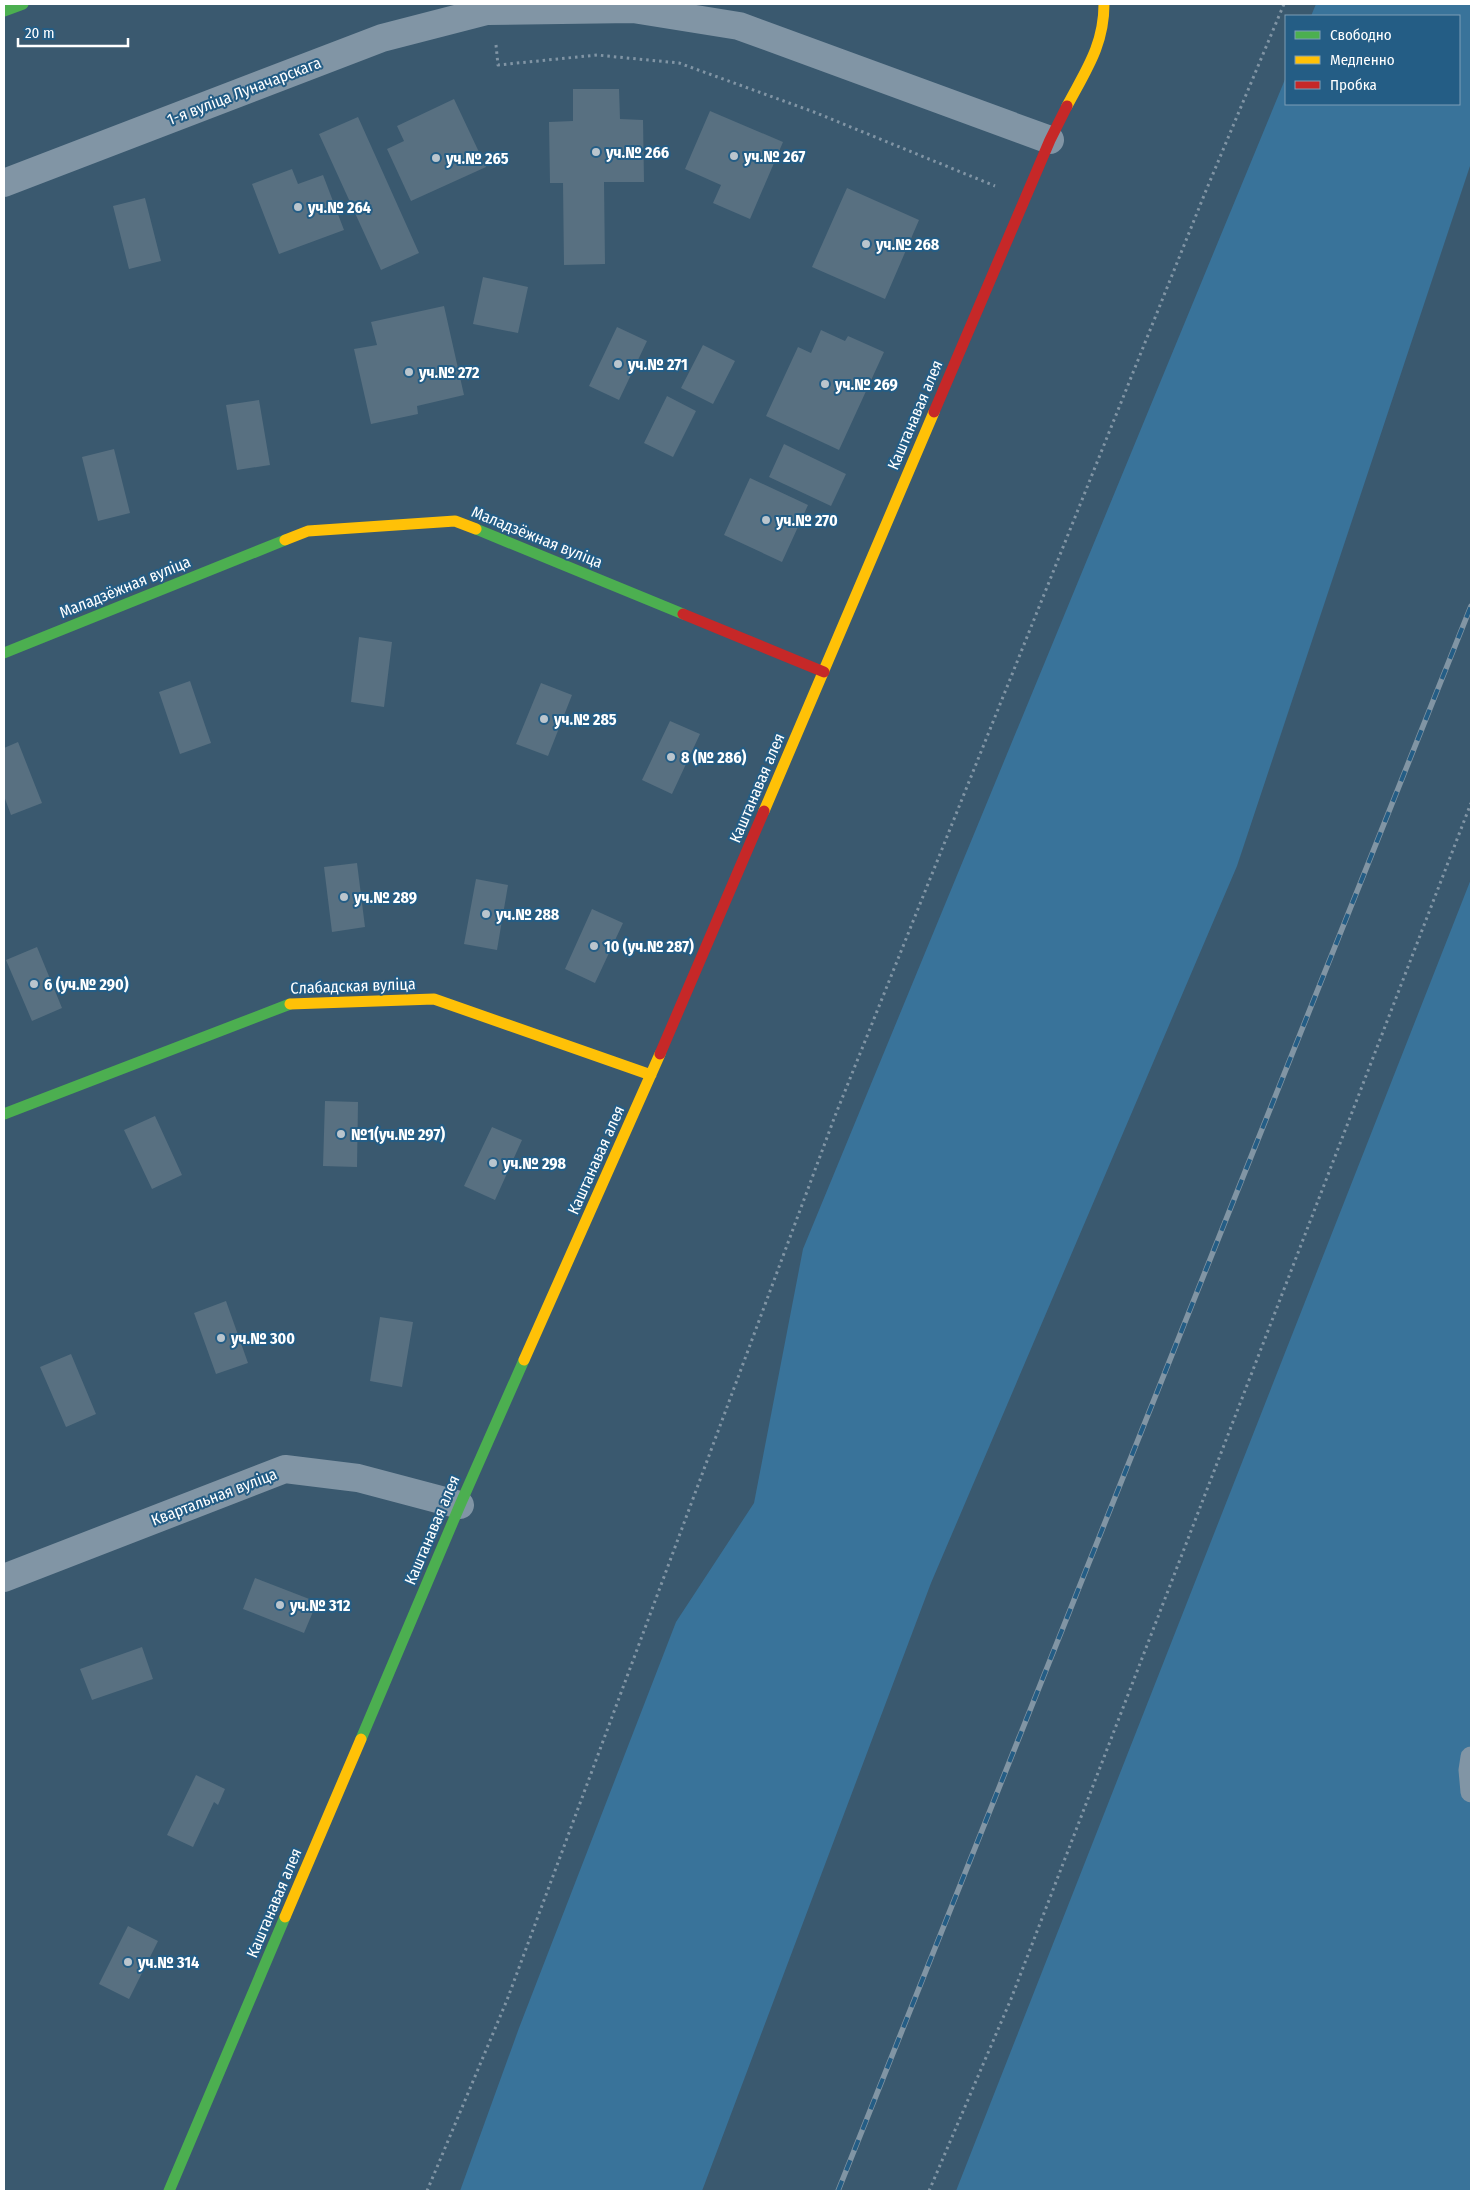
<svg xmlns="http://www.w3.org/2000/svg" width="1475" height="2195" viewBox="0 0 1475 2195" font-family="'Fira Sans Condensed',sans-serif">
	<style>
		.green { fill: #39739a }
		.building { fill: #587081 }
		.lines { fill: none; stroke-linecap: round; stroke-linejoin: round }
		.path { stroke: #8195a5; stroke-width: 3; stroke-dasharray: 2.5 4; stroke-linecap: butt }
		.lane { stroke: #8195a5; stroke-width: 21 }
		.street { stroke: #8195a5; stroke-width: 28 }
		.fast { stroke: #4caf50; stroke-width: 11 }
		.slow { stroke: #ffc107; stroke-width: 11 }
		.jam { stroke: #c62828; stroke-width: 11 }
		.rail-casing { stroke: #8195a4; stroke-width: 5.5 }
		.rail { stroke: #245d85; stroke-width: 4; stroke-dasharray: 11; stroke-linecap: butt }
		.poi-dot { fill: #bac5cd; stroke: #245d85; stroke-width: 2 }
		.labels { text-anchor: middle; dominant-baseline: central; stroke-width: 4; stroke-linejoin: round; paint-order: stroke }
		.street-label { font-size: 16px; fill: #fff; stroke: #245d85 }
		.poi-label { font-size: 16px; font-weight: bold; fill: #fff; stroke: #245d85; text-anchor: start }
	</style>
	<rect width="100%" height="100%" fill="#3a596f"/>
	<path class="green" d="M1316,4H1471V163L1237,866L931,1583L702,2191H460L519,2028L676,1622L754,1503L803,1249L1286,77V104H1459V16H1311Z
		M1471,879V2191H956Z"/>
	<path class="building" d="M573,89H619L620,119L643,120L644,182H604L605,264L564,265L563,183H550L549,122L573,121Z
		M454,99L486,167L411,201L387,149L404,141L397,126Z
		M710,111L783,142L750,219L713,203L721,185L685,169Z
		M358,117L419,253L381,270L319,134Z
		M292,169L298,184L323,175L344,230L279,254L252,184Z
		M847,188L919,220L885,299L812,267Z
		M145,198L161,261L129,269L113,206Z
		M483,277L528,287L518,333L473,324Z
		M444,306L464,395L417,406L418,414L371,424L354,349L377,345L371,322Z
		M617,327L647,341L619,400L589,386Z
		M821,330L845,341L848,336L884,352L839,450L766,416L798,347L811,353Z
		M703,345L735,361L713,404L681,388Z
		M667,396L696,411L673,457L644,443Z
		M259,400L270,465L237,470L226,405Z
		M784,444L846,474L831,506L769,477Z
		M114,449L130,513L98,521L82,457Z
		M750,478L808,505L782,562L724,535Z
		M359,637L392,642L384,707L351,702Z
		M190,681L211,743L180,754L159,692Z
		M541,683L572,695L548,756L516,744Z
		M670,721L700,734L672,794L642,780Z
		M18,742L42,803L11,815L4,796V748Z
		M357,863L365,927L332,932L324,867Z
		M476,879L508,885L497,950L464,944Z
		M592,909L623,923L595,983L565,969Z
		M37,947L62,1008L32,1021L6,960Z
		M325,1101L358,1102L357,1167L323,1166Z
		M155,1116L182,1175L152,1189L124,1130Z
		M492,1127L522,1140L495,1200L464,1186Z
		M226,1301L248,1363L216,1374L194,1313Z
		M380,1317L413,1322L402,1387L370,1381Z
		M71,1354L96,1414L66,1427L40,1367Z
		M255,1578L317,1602L304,1633L243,1609Z
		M142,1647L153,1679L92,1700L80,1669Z
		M196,1775L225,1789L218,1805L214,1802L193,1847L167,1835Z
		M128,1926L158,1941L129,1999L99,1984Z"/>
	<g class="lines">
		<path class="path" d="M496,45L498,65L597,55L679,63L814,112L995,186
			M427,2191L507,2000L835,1116L1205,193L1284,4
			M929,2191L1011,1999L1471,803"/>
		<path class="lane" d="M1471,1757L1469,1770L1471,1792"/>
		<path class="street" d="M488,11L633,9L739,26L1050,140
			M4,183L382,38L506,6
			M4,1578L285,1469L358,1478L460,1505"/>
		<path class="fast" d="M4,11L23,4
			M476,529L683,614
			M4,653L285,540
			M4,1114L290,1004
			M361,1739L460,1505L524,1360
			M169,2191L285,1917"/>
		<path class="slow" d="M1067,106C1086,70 1104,45 1104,4
			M285,540L308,531L455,521L476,529
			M764,811L934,412
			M290,1004L434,999L651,1075
			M524,1360L660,1054
			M285,1917L361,1739"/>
		<path class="jam" d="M934,412L1050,140L1067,106
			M683,614L824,672
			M660,1054L764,811"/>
		<defs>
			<path id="rail" d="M838,2191L1471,606"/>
		</defs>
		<use href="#rail" class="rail-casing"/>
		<use href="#rail" class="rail"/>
	</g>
	<g class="poi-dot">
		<circle cx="596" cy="152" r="5"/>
		<circle cx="734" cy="156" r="5"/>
		<circle cx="436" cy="158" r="5"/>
		<circle cx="298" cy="207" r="5"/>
		<circle cx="866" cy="244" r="5"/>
		<circle cx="618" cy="364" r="5"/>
		<circle cx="409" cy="372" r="5"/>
		<circle cx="825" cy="384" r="5"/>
		<circle cx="766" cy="520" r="5"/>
		<circle cx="544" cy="719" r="5"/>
		<circle cx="671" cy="757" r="5"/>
		<circle cx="344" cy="897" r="5"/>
		<circle cx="486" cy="914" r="5"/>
		<circle cx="594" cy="946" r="5"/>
		<circle cx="34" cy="984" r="5"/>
		<circle cx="341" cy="1134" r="5"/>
		<circle cx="493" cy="1163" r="5"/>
		<circle cx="221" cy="1338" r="5"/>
		<circle cx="280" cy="1605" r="5"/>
		<circle cx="128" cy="1962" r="5"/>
	</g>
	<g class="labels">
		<g class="street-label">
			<text transform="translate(244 91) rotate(-21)">1-я вуліца Луначарскага</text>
			<text transform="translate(915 415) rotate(-67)">Каштанавая алея</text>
			<text transform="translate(537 537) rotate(22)">Маладзёжная вуліца</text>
			<text transform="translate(125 587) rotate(-22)">Маладзёжная вуліца</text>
			<text transform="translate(757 788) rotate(-67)">Каштанавая алея</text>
			<text transform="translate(353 986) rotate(-2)">Слабадская вуліца</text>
			<text transform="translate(596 1160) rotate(-66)">Каштанавая алея</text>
			<text transform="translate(214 1497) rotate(-21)">Квартальная вуліца</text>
			<text transform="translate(432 1530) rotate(-67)">Каштанавая алея</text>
			<text transform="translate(274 1903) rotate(-67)">Каштанавая алея</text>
		</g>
		<g class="poi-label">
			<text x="606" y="152">уч.№ 266</text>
			<text x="744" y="156">уч.№ 267</text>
			<text x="446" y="158">уч.№ 265</text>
			<text x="308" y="207">уч.№ 264</text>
			<text x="876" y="244">уч.№ 268</text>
			<text x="628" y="364">уч.№ 271</text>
			<text x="419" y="372">уч.№ 272</text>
			<text x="835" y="384">уч.№ 269</text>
			<text x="776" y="520">уч.№ 270</text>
			<text x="554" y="719">уч.№ 285</text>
			<text x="681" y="757">8 (№ 286)</text>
			<text x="354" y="897">уч.№ 289</text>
			<text x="496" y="914">уч.№ 288</text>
			<text x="604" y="946">10 (уч.№ 287)</text>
			<text x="44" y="984">6 (уч.№ 290)</text>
			<text x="351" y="1134">№1(уч.№ 297)</text>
			<text x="503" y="1163">уч.№ 298</text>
			<text x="231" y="1338">уч.№ 300</text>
			<text x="290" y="1605">уч.№ 312</text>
			<text x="138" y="1962">уч.№ 314</text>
		</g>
	</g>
	<rect width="1475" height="2195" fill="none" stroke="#ffffff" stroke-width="10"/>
	<rect x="1285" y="15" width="175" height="90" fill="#245d85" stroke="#7c9eb6"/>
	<rect x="1295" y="31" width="25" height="8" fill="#4caf50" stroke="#7c9eb6"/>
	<text x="1330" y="40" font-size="15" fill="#ffffff">Свободно</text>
	<rect x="1295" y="56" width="25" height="8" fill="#ffc107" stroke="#7c9eb6"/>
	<text x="1330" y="65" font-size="15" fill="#ffffff">Медленно</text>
	<rect x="1295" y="81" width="25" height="8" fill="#c62828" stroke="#7c9eb6"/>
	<text x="1330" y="90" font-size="15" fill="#ffffff">Пробка</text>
	<path d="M18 38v8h110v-8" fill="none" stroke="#ffffff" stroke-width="2.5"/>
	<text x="25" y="38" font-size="15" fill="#ffffff" stroke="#245d85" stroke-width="4" paint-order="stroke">20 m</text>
</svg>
